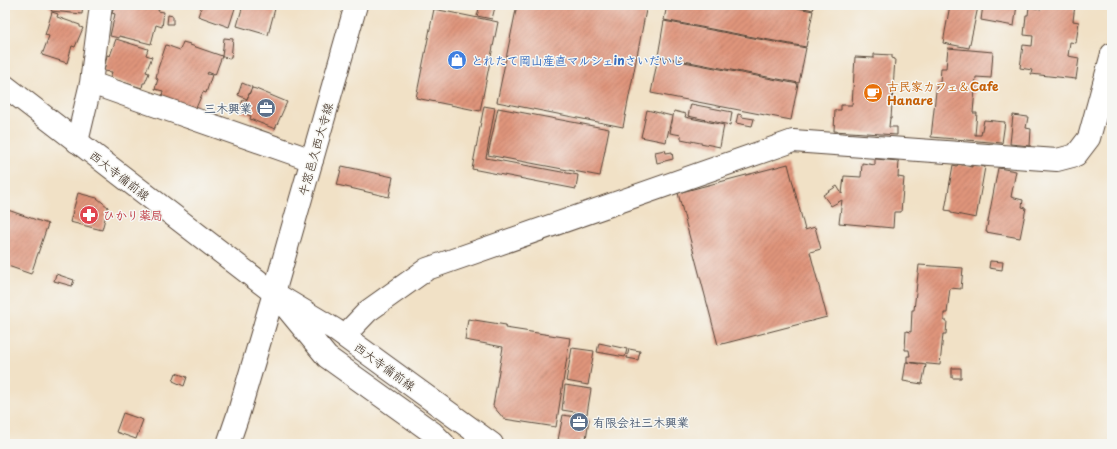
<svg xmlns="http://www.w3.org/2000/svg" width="1117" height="449" viewBox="0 0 1117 449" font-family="'Playpen Sans','Klee One',sans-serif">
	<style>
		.building { fill: url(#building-hatch) }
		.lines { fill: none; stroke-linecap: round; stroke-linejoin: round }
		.street-casing { stroke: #564537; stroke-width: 24 }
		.secondary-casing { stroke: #564537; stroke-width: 24 }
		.primary-casing { stroke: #564537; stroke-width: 24 }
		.street { stroke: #fff; stroke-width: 22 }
		.secondary { stroke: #fff; stroke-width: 22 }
		.primary { stroke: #fff; stroke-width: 22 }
		.labels { text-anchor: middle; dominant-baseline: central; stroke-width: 3; stroke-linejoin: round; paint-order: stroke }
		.shop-label { font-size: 12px; font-weight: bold; fill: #366cbe; stroke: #f6f6f2; text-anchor: start }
		.food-label { font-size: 12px; font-weight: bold; fill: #c56008; stroke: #f6f6f2; text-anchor: start }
		.service-label { font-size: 12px; font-weight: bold; fill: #4e5e75; stroke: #f6f6f2; text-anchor: end }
		.street-label { font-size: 12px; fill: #3b2a1e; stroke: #f6f6f2 }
		.health-label { font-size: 12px; font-weight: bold; fill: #be3a42; stroke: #f6f6f2; text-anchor: start }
	</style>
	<defs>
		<pattern id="building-hatch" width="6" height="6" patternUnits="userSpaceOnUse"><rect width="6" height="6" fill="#df947b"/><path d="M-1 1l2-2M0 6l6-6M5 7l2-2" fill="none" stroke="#b67964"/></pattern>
	</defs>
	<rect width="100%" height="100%" fill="#f6f6f2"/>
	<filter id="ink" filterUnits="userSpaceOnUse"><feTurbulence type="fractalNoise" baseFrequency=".025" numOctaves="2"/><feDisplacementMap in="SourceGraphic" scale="8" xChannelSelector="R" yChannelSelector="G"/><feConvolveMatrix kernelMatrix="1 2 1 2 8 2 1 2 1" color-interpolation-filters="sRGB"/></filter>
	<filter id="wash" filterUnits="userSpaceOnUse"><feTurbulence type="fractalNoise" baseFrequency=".012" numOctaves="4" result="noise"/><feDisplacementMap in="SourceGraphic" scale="16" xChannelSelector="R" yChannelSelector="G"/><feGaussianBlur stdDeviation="0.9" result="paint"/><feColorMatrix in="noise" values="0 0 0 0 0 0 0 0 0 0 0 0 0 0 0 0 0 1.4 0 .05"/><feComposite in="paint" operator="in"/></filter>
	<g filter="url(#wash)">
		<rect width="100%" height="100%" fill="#f1e1c6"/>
		<g id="blocks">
			<path class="building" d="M49,5H83L82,14L51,11L52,8H49Z
				M114,5H160L158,11L164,12L162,27L156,25L151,44L119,36V38L110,36L115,14L112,13Z
				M202,5H236L229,27L198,16Z
				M243,5H276L268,35L237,26Z
				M480,5L495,7L492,19L477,16Z
				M517,5H620L646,10L623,127L497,102Z
				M667,5H782L813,11L806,47L664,20Z
				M791,5H814L813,10Z
				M950,5H967L978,7L969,48L943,43Z
				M983,5H1017L1014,26L981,20Z
				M1042,5H1075L1073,21L1079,22L1076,43L1070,42L1068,56L1079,58L1076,79L1031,74L1032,70L1020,68L1023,45L1032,46L1033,36L1024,35L1026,15H1028L1029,7L1041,9Z
				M434,9L498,22L480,111L416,98Z
				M52,12L58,14L57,17L80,25V27L83,28L75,47L72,46L67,63L42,55L49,36L45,35Z
				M168,15L173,16V24H167Z
				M664,21L806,48L799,83L658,56Z
				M224,38L233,39L231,58L222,57Z
				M116,39L148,49L146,55L152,57L146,72L149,73L145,83H143L142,88L110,78L112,72L104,71L107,55L110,56Z
				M183,42L190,44V45L222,56L215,75L208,72L207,74L212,75L206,93L203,92L196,108L190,106L189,107L164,98V97L162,96L163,91L155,89L158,79L156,78L158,68L166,45L180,50Z
				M948,48L993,52L991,78L976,77L973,113H977L975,135H981L984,120L1005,122L1002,143L931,137L937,82H940L941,68H946Z
				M874,54L892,55V58L895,59L891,118H890L889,127H897V135L834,131L835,110H841V105H852L855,57L874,58Z
				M658,57L798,84L791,120L651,93Z
				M242,83L252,87L247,99L238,95Z
				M252,88L256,89L287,102L275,129L250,119L251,116L239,111L243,100L246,101Z
				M691,104L732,112L730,125L688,116Z
				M484,106L495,108L486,158L578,175L576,189L472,169Z
				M498,108L609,129L600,176L488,155Z
				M647,110L672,116L666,142L641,137Z
				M674,111L686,114L685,117L724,125L720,147L681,139V135L670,133Z
				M738,114L742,115V117L754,119L752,126L736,123Z
				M1013,115L1028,117L1026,128L1031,129L1030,146L1010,144Z
				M665,150L666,153L672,152L673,159L657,163L655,152Z
				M875,159L899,161L898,177L904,178L901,212H894L893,228L839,223L842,200L831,206L823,195L837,186L842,194L844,176L861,177L862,163L875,165Z
				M788,164L805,230L815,227L821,249L810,252L827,317L718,345L678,193Z
				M958,164L972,167V164L985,167L976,218L951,213V211L945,210L953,165L957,166Z
				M342,166L393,177L389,197L337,185Z
				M998,168L1016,171L1011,197L1023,200L1022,207L1026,208L1020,238L986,232Z
				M78,193L97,198L108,207L102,230L70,222Z
				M5,209L48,224L31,274L5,265Z
				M990,261L1003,262L1002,270L989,268Z
				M919,265L963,268L961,289L950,288L947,313H944V321H947L946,334H943L940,365L907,362V356H910L909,350H905L906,331L911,332L912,310H914Z
				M56,274L74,280L72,286L54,281Z
				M468,319L506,325L505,328L570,338L556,427L504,419L493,406L503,347L465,340Z
				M599,343L627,349L625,357L597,352Z
				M572,348L594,351L588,385L566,381Z
				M629,349L640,351L638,360L627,358Z
				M906,362L926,365L922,384L903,381Z
				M952,368H961V378H952Z
				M176,373L187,377L184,386L173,381Z
				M565,385L591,389L587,414L562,410Z
				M123,413L143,420L136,439L116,432Z
				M563,415L589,419L586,439L581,438L580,444L558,440Z"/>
		</g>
	</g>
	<g filter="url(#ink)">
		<use href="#blocks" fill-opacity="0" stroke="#564537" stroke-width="1"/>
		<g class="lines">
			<defs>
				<path id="street" d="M91,83L101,5
					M77,142L91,83L312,160
					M344,336L368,311L427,269L793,141L1057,160L1076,155L1089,138L1112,54"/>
				<path id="secondary" d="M228,444L238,415L274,293L356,5"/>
				<path id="primary" d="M5,86L274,293L334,329L492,444
					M285,306L327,357L433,433L444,444"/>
			</defs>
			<use href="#street" class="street-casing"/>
			<use href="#secondary" class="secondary-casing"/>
			<use href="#primary" class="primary-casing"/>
			<use href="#street" class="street"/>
			<use href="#secondary" class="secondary"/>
			<use href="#primary" class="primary"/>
		</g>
	</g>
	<defs>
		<symbol id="shop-disc" viewBox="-11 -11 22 22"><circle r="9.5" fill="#3f7fe0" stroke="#f6f6f2"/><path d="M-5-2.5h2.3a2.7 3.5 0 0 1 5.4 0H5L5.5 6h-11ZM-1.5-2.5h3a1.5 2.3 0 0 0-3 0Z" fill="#fff"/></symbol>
		<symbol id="cafe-disc" viewBox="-11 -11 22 22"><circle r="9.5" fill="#e8710a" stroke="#f6f6f2"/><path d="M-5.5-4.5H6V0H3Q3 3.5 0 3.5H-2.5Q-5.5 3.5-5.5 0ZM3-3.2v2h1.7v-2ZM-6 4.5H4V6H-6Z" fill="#fff"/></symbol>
		<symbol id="office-disc" viewBox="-11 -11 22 22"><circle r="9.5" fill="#5c6f8a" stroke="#f6f6f2"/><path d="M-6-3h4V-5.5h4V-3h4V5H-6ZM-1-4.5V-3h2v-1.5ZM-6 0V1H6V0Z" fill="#fff"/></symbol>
		<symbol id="pharmacy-disc" viewBox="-11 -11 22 22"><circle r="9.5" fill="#e0444e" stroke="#f6f6f2"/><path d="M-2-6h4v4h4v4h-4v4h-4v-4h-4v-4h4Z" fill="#fff"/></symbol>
	</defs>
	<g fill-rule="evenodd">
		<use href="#shop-disc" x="446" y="49" width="22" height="22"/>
		<use href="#cafe-disc" x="862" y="82" width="22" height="22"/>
		<use href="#office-disc" x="255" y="97" width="22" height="22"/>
		<use href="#pharmacy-disc" x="78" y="204" width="22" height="22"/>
		<use href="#office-disc" x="568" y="411" width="22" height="22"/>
	</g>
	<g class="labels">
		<g class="shop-label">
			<text x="471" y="60">とれたて岡山産直マルシェinさいだいじ</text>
		</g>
		<g class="food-label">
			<text x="887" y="86">古民家カフェ＆Cafe<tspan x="887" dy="14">Hanare</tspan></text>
		</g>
		<g class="service-label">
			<text x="252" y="108">三木興業</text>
			<text x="593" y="422" text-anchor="start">有限会社三木興業</text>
		</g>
		<g class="street-label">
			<text transform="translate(315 149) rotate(-74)">牛窓邑久西大寺線</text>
			<text transform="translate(120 175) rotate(38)">西大寺備前線</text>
			<text transform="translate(385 366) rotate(36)">西大寺備前線</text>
		</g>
		<g class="health-label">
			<text x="103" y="215">ひかり薬局</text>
		</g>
	</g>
	<rect width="1117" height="449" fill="none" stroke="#f6f6f2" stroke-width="20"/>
</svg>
